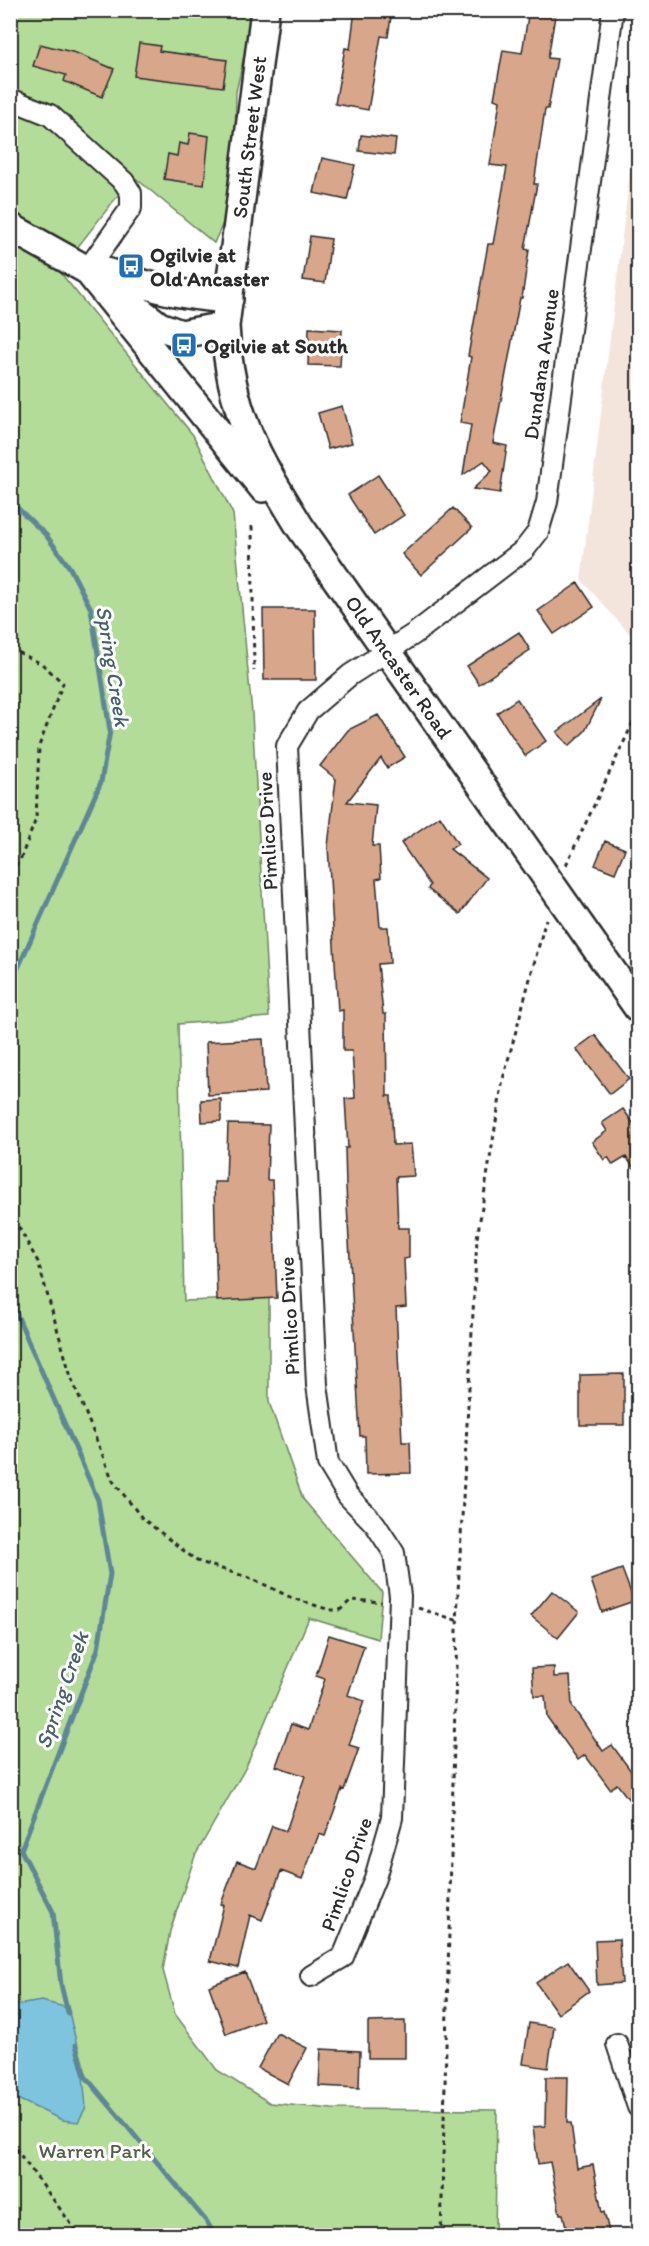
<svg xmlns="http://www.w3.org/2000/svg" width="649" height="2246" viewBox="0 0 649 2246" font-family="Itim,sans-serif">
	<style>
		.built { fill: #f3e5dc }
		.green { fill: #b3dc99; stroke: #6f8462; stroke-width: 1.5 }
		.water { fill: #7ec4df; stroke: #5d8797; stroke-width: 1.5 }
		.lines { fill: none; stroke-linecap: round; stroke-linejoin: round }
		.stream { stroke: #5d8797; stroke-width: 5 }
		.building { fill: #d8a78b; stroke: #2b2b2b; stroke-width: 1.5 }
		.street-casing { stroke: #2b2b2b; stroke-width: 24 }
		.secondary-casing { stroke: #2b2b2b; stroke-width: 32 }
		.path { stroke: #2b2b2b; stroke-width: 3; stroke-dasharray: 4.5 4.5; stroke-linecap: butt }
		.street { stroke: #fff; stroke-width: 20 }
		.secondary { stroke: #fff; stroke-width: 27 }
		.labels { text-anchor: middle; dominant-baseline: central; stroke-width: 6; stroke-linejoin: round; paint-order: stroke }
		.street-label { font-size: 21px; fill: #2b2b2b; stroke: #fff }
		.poi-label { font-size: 21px; font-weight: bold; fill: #2b2b2b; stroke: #fff; text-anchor: start }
		.park-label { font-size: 21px; fill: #54604c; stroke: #fff }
		.water-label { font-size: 22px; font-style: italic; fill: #48616a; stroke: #fff }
	</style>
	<rect width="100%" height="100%" fill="#fff"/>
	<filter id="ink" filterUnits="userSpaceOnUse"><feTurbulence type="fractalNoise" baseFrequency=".0167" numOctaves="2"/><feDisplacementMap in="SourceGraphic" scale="12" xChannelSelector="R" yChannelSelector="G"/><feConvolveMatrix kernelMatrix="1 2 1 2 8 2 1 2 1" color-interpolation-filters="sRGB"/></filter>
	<g filter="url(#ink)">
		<path class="built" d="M638,104V643L581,580Z"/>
		<path class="green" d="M11,11H254L236,92L234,199L214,243L133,176L59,271L193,435L233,514L252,713L269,1017L178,1024L184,1301L269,1298V1402L303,1499L382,1592L378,1639L309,1618L246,1767L195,1856L170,1931L163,1970L175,2014L217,2070L270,2103L332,2109L497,2110L495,2235L11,2236Z"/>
		<path class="water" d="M42,2001L68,2008L82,2066L86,2107L78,2122L62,2120L11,2096V2006Z"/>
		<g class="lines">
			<path class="stream" d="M10,501L46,535L70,568L91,609L110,731L101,782L10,986
				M10,1291L17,1315L98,1500L110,1574L98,1649L21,1850L53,1912L61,1985L68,2013
				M76,2045L85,2076L207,2222L215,2236"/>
		</g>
		<path class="building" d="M355,10H392L388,37L381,36L368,110L335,104L345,48L350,49Z
			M529,10H556L548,58L557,59L548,109H545L534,184H537L525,249L529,250L522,298H520L493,443L507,446L500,493L473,489L492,471L484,461L463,475L471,425L460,423L471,357L468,356L488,244H493L507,167L490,165L500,101L494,99L503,50L522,53Z
			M139,43L160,46L159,51L227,60L223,87L134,76Z
			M40,44L76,53L114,69L102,97L64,81L66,75L33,66Z
			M190,133L209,136L204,185L164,179L168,154L177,156L179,143L188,145Z
			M361,135L396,139L394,155L359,151Z
			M322,158L355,165L347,200L314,193Z
			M310,236L331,239L325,283L303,280Z
			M309,328L342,330L340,366L308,365Z
			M342,406L352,443L328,449L318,413Z
			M378,475L404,515L374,535L348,495Z
			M453,508L472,528L421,575L402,554Z
			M578,583L594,607L554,634L538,611Z
			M263,609H315L316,680H264Z
			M519,632L530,650L479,684L467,666Z
			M517,699L546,741L525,756L497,713Z
			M601,699L585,731L569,746L557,732Z
			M378,715L405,757L387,768L381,758L347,802L376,805L372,846H379L381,878L376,879L380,927H388L390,963L378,964L383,1014H386L387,1096H391L393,1145L411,1144L414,1176L396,1177L398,1228H409V1258L404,1259L406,1307L396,1308L402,1442H410L411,1473L366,1474L365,1436H360L346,1187L345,1148H348L345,1099L355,1098L352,1051H343V1010L338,1011L328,846L336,779L320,766L348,730Z
			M440,816L458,844L450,849L487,878L460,914L428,889L430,885L401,843Z
			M605,841L625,849L615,873L595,865Z
			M595,1035L629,1079L610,1094L576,1049Z
			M263,1039L266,1092L208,1095L206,1042Z
			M221,1099V1121L202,1122L201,1100Z
			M623,1109L639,1131V1175L626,1157L613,1165L608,1157L604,1160L592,1142L607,1131L602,1123Z
			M228,1124L269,1125L267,1180H272L277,1298L217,1301L214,1182H226Z
			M624,1374V1425H580V1375Z
			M622,1569L634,1601L602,1612L591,1580Z
			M552,1591L579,1612L558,1638L531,1616Z
			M329,1635L364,1646L348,1695L364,1701L349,1745L359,1748L344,1790L342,1789L325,1836L319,1834L302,1879L281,1871L262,1920L250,1915L238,1968L210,1961L224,1905L221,1904L237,1861L256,1868L272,1826L286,1831L305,1776L276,1766L291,1724L308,1730L325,1679L316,1676Z
			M554,1667V1677L570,1676L572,1706L603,1751L612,1745L639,1782V1813L617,1784L610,1789L585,1755L578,1760L547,1717L545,1696H534L532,1668Z
			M619,1939L622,1983L597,1985L595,1940Z
			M568,1961L589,1991L558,2014L536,1983Z
			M245,1972L263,2020L226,2034L209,1986Z
			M405,2021V2058H368V2022Z
			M529,2023L554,2027L548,2068L523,2064Z
			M277,2033L307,2048L288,2084L258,2068Z
			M321,2049L360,2051L359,2088L319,2086Z
			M546,2077H568L567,2123H571L577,2168L593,2165L602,2213L604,2212L610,2235H568L563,2214H560L550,2162L538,2164L533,2127L545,2126Z"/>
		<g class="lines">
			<defs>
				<path id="street" d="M10,99L50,115L124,182L131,193V208L87,270
					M311,1976L343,1957L375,1878L392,1818L400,1596L394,1553L375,1524L348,1496L328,1463L317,1385L287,746L308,711L350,675L414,634L524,550L538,532L547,502L613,10
					M617,2044L638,2107"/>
				<path id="secondary" d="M265,10L225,326C230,414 256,455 300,527L638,1008
					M10,227L87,270L159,326L181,334L225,326
					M87,270L263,488
					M93,270C114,272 130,281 151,286C177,294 202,297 229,299"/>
			</defs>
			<use href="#street" class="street-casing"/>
			<use href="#secondary" class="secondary-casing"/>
			<path class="path" d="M252,526L254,671
				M10,648L42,664L63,683L39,746L36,819L20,860L10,874
				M566,865L638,712
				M10,1211L38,1262L71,1377L113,1481L142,1518L197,1561L253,1579L292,1598L330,1610H340L351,1600L382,1602
				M418,1608L459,1621
				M10,2141L80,2236
				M441,2236L458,1592L477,1238L503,1079L546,919"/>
			<use href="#street" class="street"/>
			<use href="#secondary" class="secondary"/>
		</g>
	</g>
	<defs>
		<symbol id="bus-square" viewBox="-11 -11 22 22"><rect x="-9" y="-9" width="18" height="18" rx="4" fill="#1f6fb2" stroke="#fff"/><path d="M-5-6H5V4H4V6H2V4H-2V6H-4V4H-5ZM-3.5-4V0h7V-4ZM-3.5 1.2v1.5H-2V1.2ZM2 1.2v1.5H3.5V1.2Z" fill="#fff"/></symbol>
	</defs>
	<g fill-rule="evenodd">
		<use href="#bus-square" x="116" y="251" width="30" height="30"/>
		<use href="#bus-square" x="169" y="330" width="30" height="30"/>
	</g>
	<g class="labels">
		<g class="street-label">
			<text transform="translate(249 137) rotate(-83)">South Street West</text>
			<text transform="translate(541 364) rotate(-82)">Dundana Avenue</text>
			<text transform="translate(399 667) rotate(55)">Old Ancaster Road</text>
			<text transform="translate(267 831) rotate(-93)">Pimlico Drive</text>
			<text transform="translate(289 1316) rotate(-93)">Pimlico Drive</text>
			<text transform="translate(346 1874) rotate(-71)">Pimlico Drive</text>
		</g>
		<g class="poi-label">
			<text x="150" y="254">Ogilvie at<tspan x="150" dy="24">Old Ancaster</tspan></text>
			<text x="204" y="345">Ogilvie at South</text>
		</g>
		<g class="park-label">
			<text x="95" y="2150">Warren Park</text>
		</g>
		<g class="water-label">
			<text transform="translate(113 666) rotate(81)">Spring Creek</text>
			<text transform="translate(62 1690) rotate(-71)">Spring Creek</text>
		</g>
	</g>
	<rect width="649" height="2246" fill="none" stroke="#fff" stroke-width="36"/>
	<rect x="18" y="18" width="613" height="2210" fill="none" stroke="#2b2b2b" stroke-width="2" filter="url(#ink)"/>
</svg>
